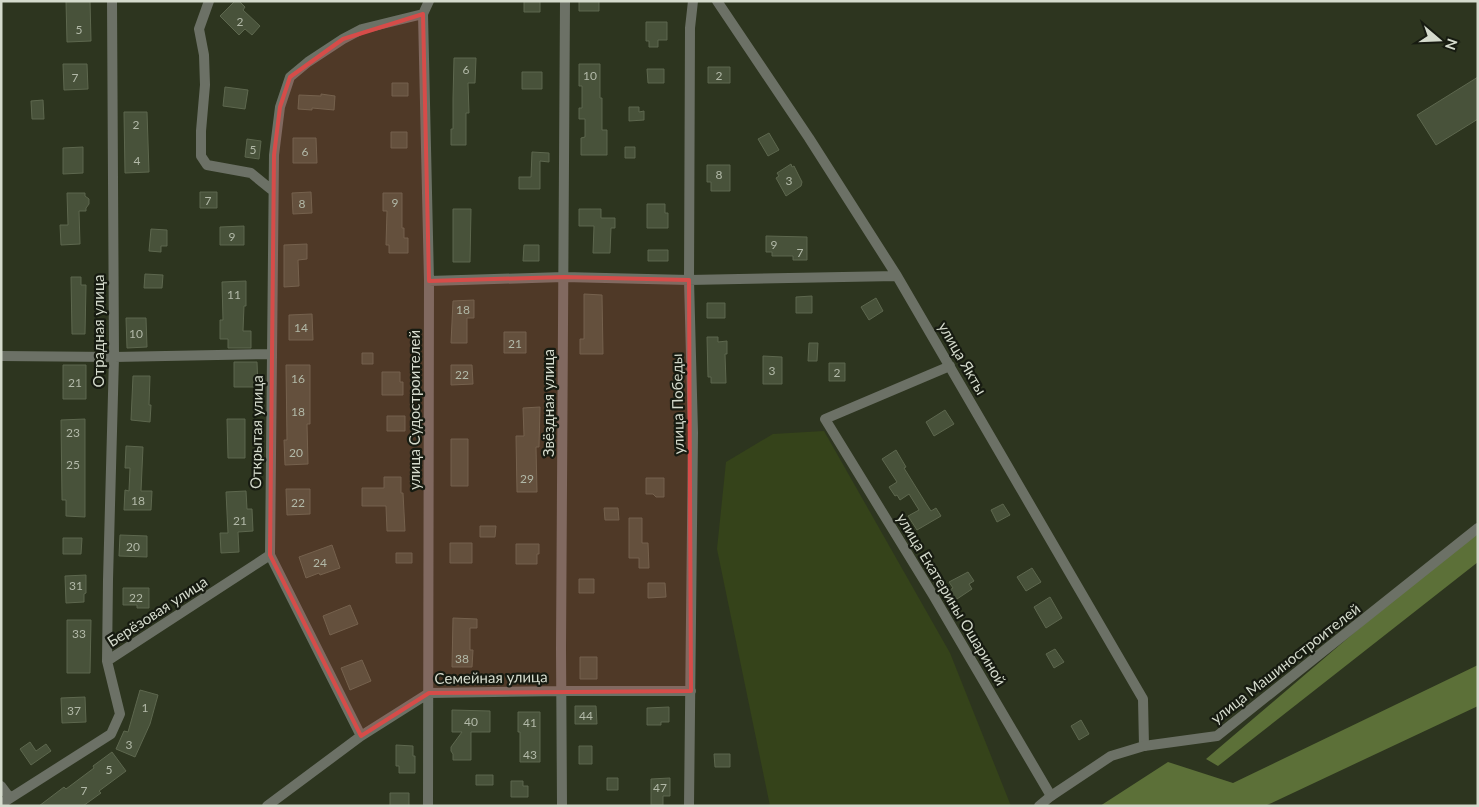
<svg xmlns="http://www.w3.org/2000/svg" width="1479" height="807" viewBox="0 0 1479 807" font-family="Lato,sans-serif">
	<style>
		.green { fill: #35431a }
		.forest { fill: #5c7038 }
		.building { fill: #48523a; stroke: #5d674e }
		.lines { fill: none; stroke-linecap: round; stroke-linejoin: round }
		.minor { stroke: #6c7166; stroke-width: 10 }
		.tertiary { stroke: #6c7166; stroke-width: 10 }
		.marked { fill: #d64c49; fill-opacity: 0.2; stroke: #d64c49; stroke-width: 4; stroke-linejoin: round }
		.labels { text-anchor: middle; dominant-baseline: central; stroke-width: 4.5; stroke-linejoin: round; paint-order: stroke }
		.number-label { font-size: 12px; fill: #b2b9a8 }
		.street-label { font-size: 15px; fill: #d5dbcd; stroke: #171b11 }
	</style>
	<rect width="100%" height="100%" fill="#2d351f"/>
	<path class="green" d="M824,431L950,653L1011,806H770L717,549L726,462L773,434Z"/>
	<path class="forest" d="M1478,527V562L1218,766L1206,759Z
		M1478,665V706L1265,806H1100L1168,762L1233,783Z"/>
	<path class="building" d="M66,1H90L91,41L67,42Z
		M235,1H239L245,7L243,10L260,26L252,35L245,29L239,35L220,16Z
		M524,1H540V12H524Z
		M579,1H599V11H579Z
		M646,22H667V40H658V47H649V41H646Z
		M454,58H476L475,83H468L469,113H466V145H451V129H453V99Z
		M63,64H87L88,89L64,90Z
		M579,64H600V98H602V130H607V155H581V138L585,137V119H579V108H582V86H579Z
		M708,67H730V83H708Z
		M647,69H664V83H648Z
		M522,72H542V89H522Z
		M1478,77V119L1436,145L1417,115Z
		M392,83H408V96H392Z
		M225,87L248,90L245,109L223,106Z
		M321,94L335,96L334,110L312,108V110L298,109L299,95L321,96Z
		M43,100L44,119H32L31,101Z
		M629,107H639V112L644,111V120L629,121Z
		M124,112H147L149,172L125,173Z
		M391,132H407V148H391Z
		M769,133L779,150L768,156L758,139Z
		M293,138H316L317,163H293Z
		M247,139L261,141L259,159L245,157Z
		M83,147V173L63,174V148Z
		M625,147H635V158H625Z
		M532,152L549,153V162L540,161V189H519V177H531Z
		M791,164L792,167L794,166L802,182L801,186L786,196L776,178L779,176L777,173Z
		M707,165H730V191H711V182H707Z
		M200,192H217V208H200Z
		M311,192L312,213L293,214L292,193Z
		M67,193H85V196L89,199V204L86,208V211H79L80,244L61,245L60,225H68Z
		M383,193H402V228H404V238H408V253H389V245H386L387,211H383Z
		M647,204H665V213H668V228H647Z
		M453,209H471L470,262H453Z
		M579,209H601V218H615V228H611L610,253H593L594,226H579Z
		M244,226V245H220V227Z
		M151,229L167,230V246H161V252L149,251Z
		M766,236L807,237V260H793V256H772V252H766Z
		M307,244V259L298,260L299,286L284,287V245Z
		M524,245H539V261H523Z
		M648,250H668V261H648Z
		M145,274L163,275L162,288H144Z
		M71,277H81V285H86L85,334H72Z
		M246,281V306H244L243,331H251V348H228V339H220V320H223L222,282Z
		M584,294L602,295L603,354H580V339H584Z
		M812,296V313H796V297Z
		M876,298L883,311L869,320L861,307Z
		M474,300V318H467V343H451L453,301Z
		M707,303H725V318H707Z
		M312,314L313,340H289V315Z
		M126,318H146L147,347L127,348Z
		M504,332H526V353H504Z
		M707,337H718V342L727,341V354H725L726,383H711V377H708Z
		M809,343H818L817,361H808Z
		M362,353H373V364H362Z
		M763,356L782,357V384H763Z
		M234,362H257L258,387H234Z
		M829,363H845V381H829Z
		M63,365H86V399H63Z
		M286,365H310V424H307L308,464L285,465L284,440H287Z
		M451,365H472L473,384L451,385Z
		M382,372H400V382H403V395H382Z
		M133,376H150L149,405H151L150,422L131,420Z
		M540,407L539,447H536L537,492H517L516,436H524L523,408Z
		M945,410L954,424L934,436L926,422Z
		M387,416H405V431H387Z
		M85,419V517L66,516V500H62L61,420Z
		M227,419H245V458H228Z
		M451,439H468V486H451Z
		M126,446L143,447L141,491H152L151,510H124L125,490L129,491L130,468H125Z
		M896,450L906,467L904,468L927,505L931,511L936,508L941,516L917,530L908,516L919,510L909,494L900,500L897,495L895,496L889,487L897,482L882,459Z
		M384,477H401V493H403L405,531H387L386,506H362V488H384Z
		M646,478H664V497H656L653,494H646Z
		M286,489H310V514L287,515Z
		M246,491L247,509H252L253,531L238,532L239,552L221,553L220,533H228L226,492Z
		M1003,504L1010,515L997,522L991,510Z
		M604,508H618L619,520H605Z
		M629,518H642V543H648L649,568H639V558H629Z
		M480,526H496L495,537H480Z
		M120,535L147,536V557L119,556Z
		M63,538H82L81,554H63Z
		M450,543H472V563H450Z
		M516,544H539V554H537V564H516Z
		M332,545L340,568L320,575L319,573L306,578L299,557Z
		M396,553H412V563H396Z
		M1032,568L1041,582L1026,591L1017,577Z
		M968,572L974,581L969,584L972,589L954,601L948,591L953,588L949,582Z
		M86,575V593L84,594V602L66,603L65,576Z
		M579,579H594V593H579Z
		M648,583H665L666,597L648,598Z
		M123,588H149V608H137V605H123Z
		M1050,597L1062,618L1046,628L1034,607Z
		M350,605L358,624L330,635L323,616Z
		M453,618L477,619V628H470V650H473L472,667H452Z
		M67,620H91L90,673H67Z
		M1055,649L1064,662L1054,668L1046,654Z
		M580,657H597V679H580Z
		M362,660L371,681L350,690L341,668Z
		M140,690L158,695L150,724L135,757L116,749L124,731L128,732Z
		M85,697L86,722L62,723L61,698Z
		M575,706H596L597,724H575Z
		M669,707V722H661V725H647V708Z
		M452,710L490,711V732H471V760H453V754L451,751V747L462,732H452Z
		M518,712H540V762H520V732H518Z
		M1081,720L1089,734L1079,740L1071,726Z
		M30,742L36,751L46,744L51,751L31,765L20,749Z
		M396,745L413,746V756H415V773H399V766H396Z
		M579,746H592V764H579Z
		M112,752L126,771L99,791L101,793L83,806H39L64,787L66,789L94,768L93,766Z
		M714,754H730V767H715Z
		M476,775H493V785H476Z
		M607,778H618V790H607Z
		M670,778V796H663V805H651V779Z
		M511,781H523V786H528V797H511Z
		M390,793H409V806H390Z"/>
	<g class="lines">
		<path class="minor" d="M209,1L199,29L204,55L205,85L201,131V156L207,165L251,173L273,191
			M717,1L809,138L897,276L1143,699L1144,746
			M423,14L429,281L428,806
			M429,281L564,277L689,280L897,276
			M1,356L114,357L271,354
			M950,366L825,419L933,595L1051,796
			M107,661L108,580L114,357L112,1
			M361,736L270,555L274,155L280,107L290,77L308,62L343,39L362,29L423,14L429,1
			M1,786L10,798
			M1,804L111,734L120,714L107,661L270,555
			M267,806L361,736L429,693L562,691H691
			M562,806L561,649L565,1
			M689,806L693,433L689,280L690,28L693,1"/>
		<path class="tertiary" d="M1039,806L1051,796L1111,756L1144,746L1217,736L1478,528"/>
	</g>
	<path class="marked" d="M423,14L429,281L564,277L689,280L691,691L429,693L361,736L270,555L274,155L280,107L290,77L343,39Z"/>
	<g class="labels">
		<g class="number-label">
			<text x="240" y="21">2</text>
			<text x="79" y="29">5</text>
			<text x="466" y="69">6</text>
			<text x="590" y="75">10</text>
			<text x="719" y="75">2</text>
			<text x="75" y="77">7</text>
			<text x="136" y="124">2</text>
			<text x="253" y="149">5</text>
			<text x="305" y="151">6</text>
			<text x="137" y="160">4</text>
			<text x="719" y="174">8</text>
			<text x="789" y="180">3</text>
			<text x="208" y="200">7</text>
			<text x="395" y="202">9</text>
			<text x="302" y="203">8</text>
			<text x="232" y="236">9</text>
			<text x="774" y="244">9</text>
			<text x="800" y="252">7</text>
			<text x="234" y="294">11</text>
			<text x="463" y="309">18</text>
			<text x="301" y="327">14</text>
			<text x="136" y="333">10</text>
			<text x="515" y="343">21</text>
			<text x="772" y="370">3</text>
			<text x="837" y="372">2</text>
			<text x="462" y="374">22</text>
			<text x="298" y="378">16</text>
			<text x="75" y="382">21</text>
			<text x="298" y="411">18</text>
			<text x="73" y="432">23</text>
			<text x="296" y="452">20</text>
			<text x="73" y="464">25</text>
			<text x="527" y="478">29</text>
			<text x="138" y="500">18</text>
			<text x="298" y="502">22</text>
			<text x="240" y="520">21</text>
			<text x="133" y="546">20</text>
			<text x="320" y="562">24</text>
			<text x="76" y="585">31</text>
			<text x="136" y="597">22</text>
			<text x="79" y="633">33</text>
			<text x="462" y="658">38</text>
			<text x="145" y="707">1</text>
			<text x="74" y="710">37</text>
			<text x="586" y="715">44</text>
			<text x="471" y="721">40</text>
			<text x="530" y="722">41</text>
			<text x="129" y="744">3</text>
			<text x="530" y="754">43</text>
			<text x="109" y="769">5</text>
			<text x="660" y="787">47</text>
			<text x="84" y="790">7</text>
		</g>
		<g class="street-label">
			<text transform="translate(98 331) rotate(-90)">Отрадная улица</text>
			<text transform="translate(963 358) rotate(60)">улица Якты</text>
			<text transform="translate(548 403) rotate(-90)">Звёздная улица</text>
			<text transform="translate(677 404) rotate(-91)">улица Победы</text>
			<text transform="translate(414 410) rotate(-90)">улица Судостроителей</text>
			<text transform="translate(256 432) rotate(-89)">Открытая улица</text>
			<text transform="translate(952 599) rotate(59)">улица Екатерины Ошариной</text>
			<text transform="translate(157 611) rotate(-33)">Берёзовая улица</text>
			<text transform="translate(1285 663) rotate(-38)">улица Машиностроителей</text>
			<text transform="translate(491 677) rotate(-1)">Семейная улица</text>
		</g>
	</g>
	<rect width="1479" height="807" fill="none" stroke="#d5dbcd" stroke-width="5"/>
	<g transform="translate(1439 40) rotate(109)" stroke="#171b11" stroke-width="4" paint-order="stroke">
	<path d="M0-4L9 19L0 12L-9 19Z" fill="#d5dbcd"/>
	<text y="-8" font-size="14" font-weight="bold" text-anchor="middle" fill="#d5dbcd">N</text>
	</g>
</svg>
